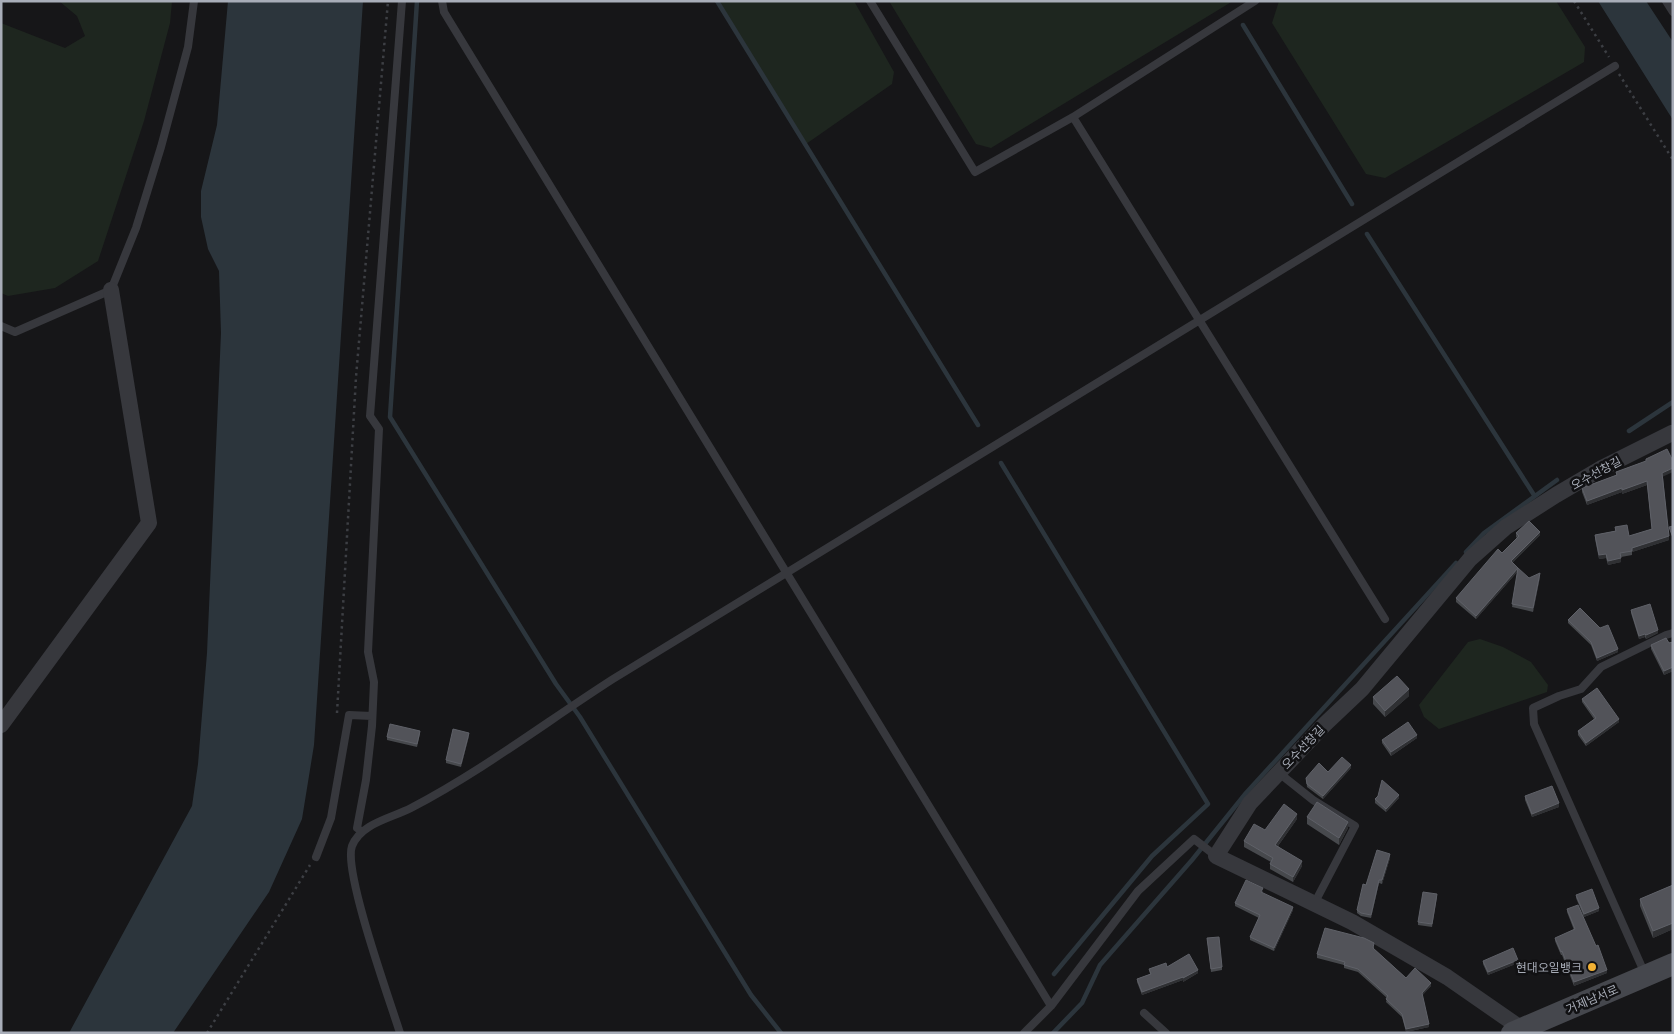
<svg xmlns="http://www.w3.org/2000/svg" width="1674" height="1034" viewBox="0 0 1674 1034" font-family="Lato,'Noto Sans KR',sans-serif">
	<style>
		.green { fill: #1e261f }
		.water { fill: #2c353c }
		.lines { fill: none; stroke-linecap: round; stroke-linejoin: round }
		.stream { stroke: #2c353c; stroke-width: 4.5 }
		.path { stroke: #3d3f44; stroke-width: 2.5; stroke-dasharray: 2.5 4; stroke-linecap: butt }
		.service { stroke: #37383d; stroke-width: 8 }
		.minor { stroke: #37383d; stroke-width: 16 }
		.secondary { stroke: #45474d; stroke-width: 22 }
		.wall { fill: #47494d }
		.shaded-wall { fill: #2f3033 }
		.building { fill: #525359; stroke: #5f6168 }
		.poi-dot { fill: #f2b134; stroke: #111113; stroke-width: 2 }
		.labels { text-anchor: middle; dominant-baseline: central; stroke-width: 5; stroke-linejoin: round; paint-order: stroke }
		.street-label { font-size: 12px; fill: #a8adb8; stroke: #111113 }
		.poi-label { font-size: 12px; fill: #a8adb8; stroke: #111113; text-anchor: end }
	</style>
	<rect width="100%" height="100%" fill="#161618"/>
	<path class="green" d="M59,1H172L170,23L144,121L98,261L55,288L8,296L1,293V23L65,48L85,36L77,16Z
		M717,1H854L894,72L892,84L806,144Z
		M889,1H1233L991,148L976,144Z
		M1279,1H1556L1585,47L1584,62L1385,178L1366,174L1272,23Z
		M1480,639L1503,647L1531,662L1548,685L1547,692L1439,729L1424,717L1419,705L1468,642Z"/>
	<path class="water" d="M228,1H363L314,745L302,819L269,892L173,1033H69L192,806L198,764L207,653L221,333L219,271L208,249L201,217V191L217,125Z
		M1598,1H1646L1671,39L1673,42V120Z"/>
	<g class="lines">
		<path class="stream" d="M417,1L390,417L556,684L580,717L751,995L781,1033
			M717,1L978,425
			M1243,25L1352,204
			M1367,234L1534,495
			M1629,431L1673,402
			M1001,463L1208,804L1152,856L1054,974
			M1466,552L1484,533L1557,480
			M1053,1033L1082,1003L1100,965L1192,860L1246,793L1456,563"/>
		<path class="path" d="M1574,1L1609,57
			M1619,74L1673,160
			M337,713L356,377L388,1
			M207,1033L310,865"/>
		<path class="service" d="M442,1L444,12L1051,1006
			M870,1L975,172L1073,117L1255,1
			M1666,1L1673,12
			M1073,117L1385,619
			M1,326L15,332L111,290L136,228L161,147L188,47L194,1
			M1279,773L1313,800L1355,826L1314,904
			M362,832L357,828L366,780L372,726L374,682L368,652L379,429L370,416L402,1
			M316,857L331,818L349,715L372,716
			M1645,974L1534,724L1533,708L1559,696L1581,689L1601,667L1666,635L1673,633
			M1144,1013L1166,1033
			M400,1033C390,1001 343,871 352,846C361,823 392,818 411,808C482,771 546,722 613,679L1615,66
			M1024,1033L1051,1006L1138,891L1194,839L1216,856"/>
		<path class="minor" d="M1,725L149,523L111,290
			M1522,1029L1447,977L1352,922L1216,856L1250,803L1324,725L1362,689L1470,559L1506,527L1556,495L1602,468L1672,433L1673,434"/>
		<path class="secondary" d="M1512,1033L1673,964"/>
	</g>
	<path class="wall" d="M1646,459L1663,477L1669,540L1632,552V555L1621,557V562L1608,565L1606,558L1599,559L1595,539V535L1615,531V527L1629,536L1652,529L1647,485L1622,494V492L1587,505L1582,492V488L1616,475V472L1646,461Z
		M1516,533L1540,535L1512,563L1518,571L1529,578L1540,577L1533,612L1512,607L1518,571L1476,619L1456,602V598L1517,538L1516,537Z
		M1631,610L1658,633L1646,639L1645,637L1639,639L1631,613Z
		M1568,620L1618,652L1597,661L1591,645L1568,623Z
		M1673,642V671L1664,675L1651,649V645Z
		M1409,696L1385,717L1373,704V697Z
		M1582,699L1619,722L1586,746L1578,735V731L1594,719L1582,702Z
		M420,734L417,747L387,740V737Z
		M469,736L461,767L446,763V760Z
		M1417,738L1391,756L1382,743V740Z
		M1351,768L1323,799L1307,787L1306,778L1328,772Z
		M1525,796L1559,807L1532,817L1525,800Z
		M1399,798L1386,812L1375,803V799Z
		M1307,817L1348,828L1339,845L1307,824Z
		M1297,819L1278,846L1302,866L1293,882L1270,869V864L1271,862L1244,847V841L1265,830Z
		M1390,858L1382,884L1379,883L1371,918L1361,916L1357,913V910L1366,885Z
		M1673,885V929L1653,938L1640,906V899Z
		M1263,891L1262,893L1293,910L1274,951L1250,940V937L1259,918L1235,906V903Z
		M1576,895L1599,911L1584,917L1576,898Z
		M1437,897L1432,927L1418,925V922Z
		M1567,909L1607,973L1574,986L1562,955H1561L1555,941V938L1574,930L1567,912Z
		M1207,938L1222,967V970L1211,972Z
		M1374,947V949L1406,978L1431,986L1422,995L1429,1027L1406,1032L1402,1017L1386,1002L1387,998L1358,972L1344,968V965L1317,958V954Z
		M1483,961L1518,963L1488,975L1483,964Z
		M1167,967L1198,973L1183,982V980L1142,995L1137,982V979L1150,974L1149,969Z"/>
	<path class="shaded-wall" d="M1673,468V472L1662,477V473Z
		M1647,481V485L1622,494V490Z
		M1622,488V492L1587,505V501Z
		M1540,532V535L1511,564V561Z
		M1669,536V540L1632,552V548Z
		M1606,554V558L1599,559V555Z
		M1621,558V562L1608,565V561Z
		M1518,568V571L1476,619V616Z
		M1540,573V577L1533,612V608Z
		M1658,630V633L1646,639V635Z
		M1645,634V637L1639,639V636Z
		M1618,649V652L1597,661V658Z
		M1673,667V671L1664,675V671Z
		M1409,689V696L1385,717V711Z
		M1619,719V722L1586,746V743Z
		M469,733V736L461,767V764Z
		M1417,735V738L1391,756V752Z
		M1351,765V768L1323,799V796Z
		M1399,795V798L1386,812V809Z
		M1559,803V807L1532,817V814Z
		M1297,814V819L1275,850V845Z
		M1348,822V828L1339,845V838Z
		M1390,854V858L1382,884V880Z
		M1302,861V866L1293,882V877Z
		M1379,880V883L1371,918V915Z
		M1293,907V910L1274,951V948Z
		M1599,908V911L1584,917V914Z
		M1673,923V929L1653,938V931Z
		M1518,960V963L1488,975V972Z
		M1198,970V973L1183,982V978Z
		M1607,970V973L1574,986V982Z
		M1183,977V980L1142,995V992Z
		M1431,983V986L1422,996V993Z
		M1429,1024V1027L1406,1032V1029Z"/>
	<path class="building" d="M1667,449L1673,461V468L1662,473L1669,536L1632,548V551L1620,553L1621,558L1608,561L1606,554L1599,555L1595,535L1616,531L1615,527L1627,525L1629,536L1652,529L1647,481L1622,490V488L1587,501L1582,488L1617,475L1616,472L1646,461V459Z
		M1529,521L1540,532L1511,561L1518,568L1476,616L1456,598L1498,549L1502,553L1519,536L1516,533Z
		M1673,526V538L1669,527Z
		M1518,568L1529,578L1540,573L1533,608L1512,604Z
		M1650,604L1658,630L1646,635L1645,634L1639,636L1631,610Z
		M1580,608L1600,628L1608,625L1618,649L1597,658L1591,642L1568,620Z
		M1666,638L1669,643L1673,642V667L1664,671L1651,645Z
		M1397,676L1409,689L1385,711L1373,697Z
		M1597,688L1619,719L1586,743L1578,731L1596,718L1582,699Z
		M1408,722L1417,735L1391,752L1382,740Z
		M390,724L420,731L417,744L387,737Z
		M453,729L469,733L461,764L446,760Z
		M1342,757L1351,765L1323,796L1307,784L1306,778L1319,763L1328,772Z
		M1382,780L1399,795L1386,809L1375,799L1378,796Z
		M1552,786L1559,803L1532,814L1525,796Z
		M1317,802L1348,822L1339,838L1307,817Z
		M1284,804L1297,814L1275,845L1302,861L1293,877L1270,864L1273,858L1244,841L1254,824L1265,830Z
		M1377,850L1390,854L1382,880H1379L1371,915L1361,913L1357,910L1363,884L1366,885Z
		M1246,880L1263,888L1261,892L1293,907L1274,948L1250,937L1260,915L1235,903Z
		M1673,885V923L1653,931L1640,899Z
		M1592,889L1599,908L1584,914L1576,895Z
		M1423,892L1437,894L1432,924L1418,922Z
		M1578,905L1596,946L1598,945L1607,970L1574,982L1562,951L1561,952L1555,938L1575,929L1567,909Z
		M1325,928L1364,938L1374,943L1373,948L1406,978L1415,968L1431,983L1422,993L1429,1024L1406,1029L1402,1014L1386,999L1388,996L1358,969L1344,965L1345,962L1317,954Z
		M1219,937L1222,967L1211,969L1207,938Z
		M1513,948L1518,960L1488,972L1483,961Z
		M1189,954L1198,970L1183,978V977L1142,992L1137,979L1151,974L1149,969L1166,963L1167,967Z"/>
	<circle class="poi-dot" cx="1592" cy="967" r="5"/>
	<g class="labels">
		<g class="street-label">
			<text transform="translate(1596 473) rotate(-29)">오수선창길</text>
			<text transform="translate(1303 747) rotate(-46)">오수선창길</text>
			<text transform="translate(1592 999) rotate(-23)">거제남서로</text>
		</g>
		<g class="poi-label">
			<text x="1582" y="967">현대오일뱅크</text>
		</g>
	</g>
	<rect width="1674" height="1034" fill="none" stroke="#a8adb8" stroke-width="5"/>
</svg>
